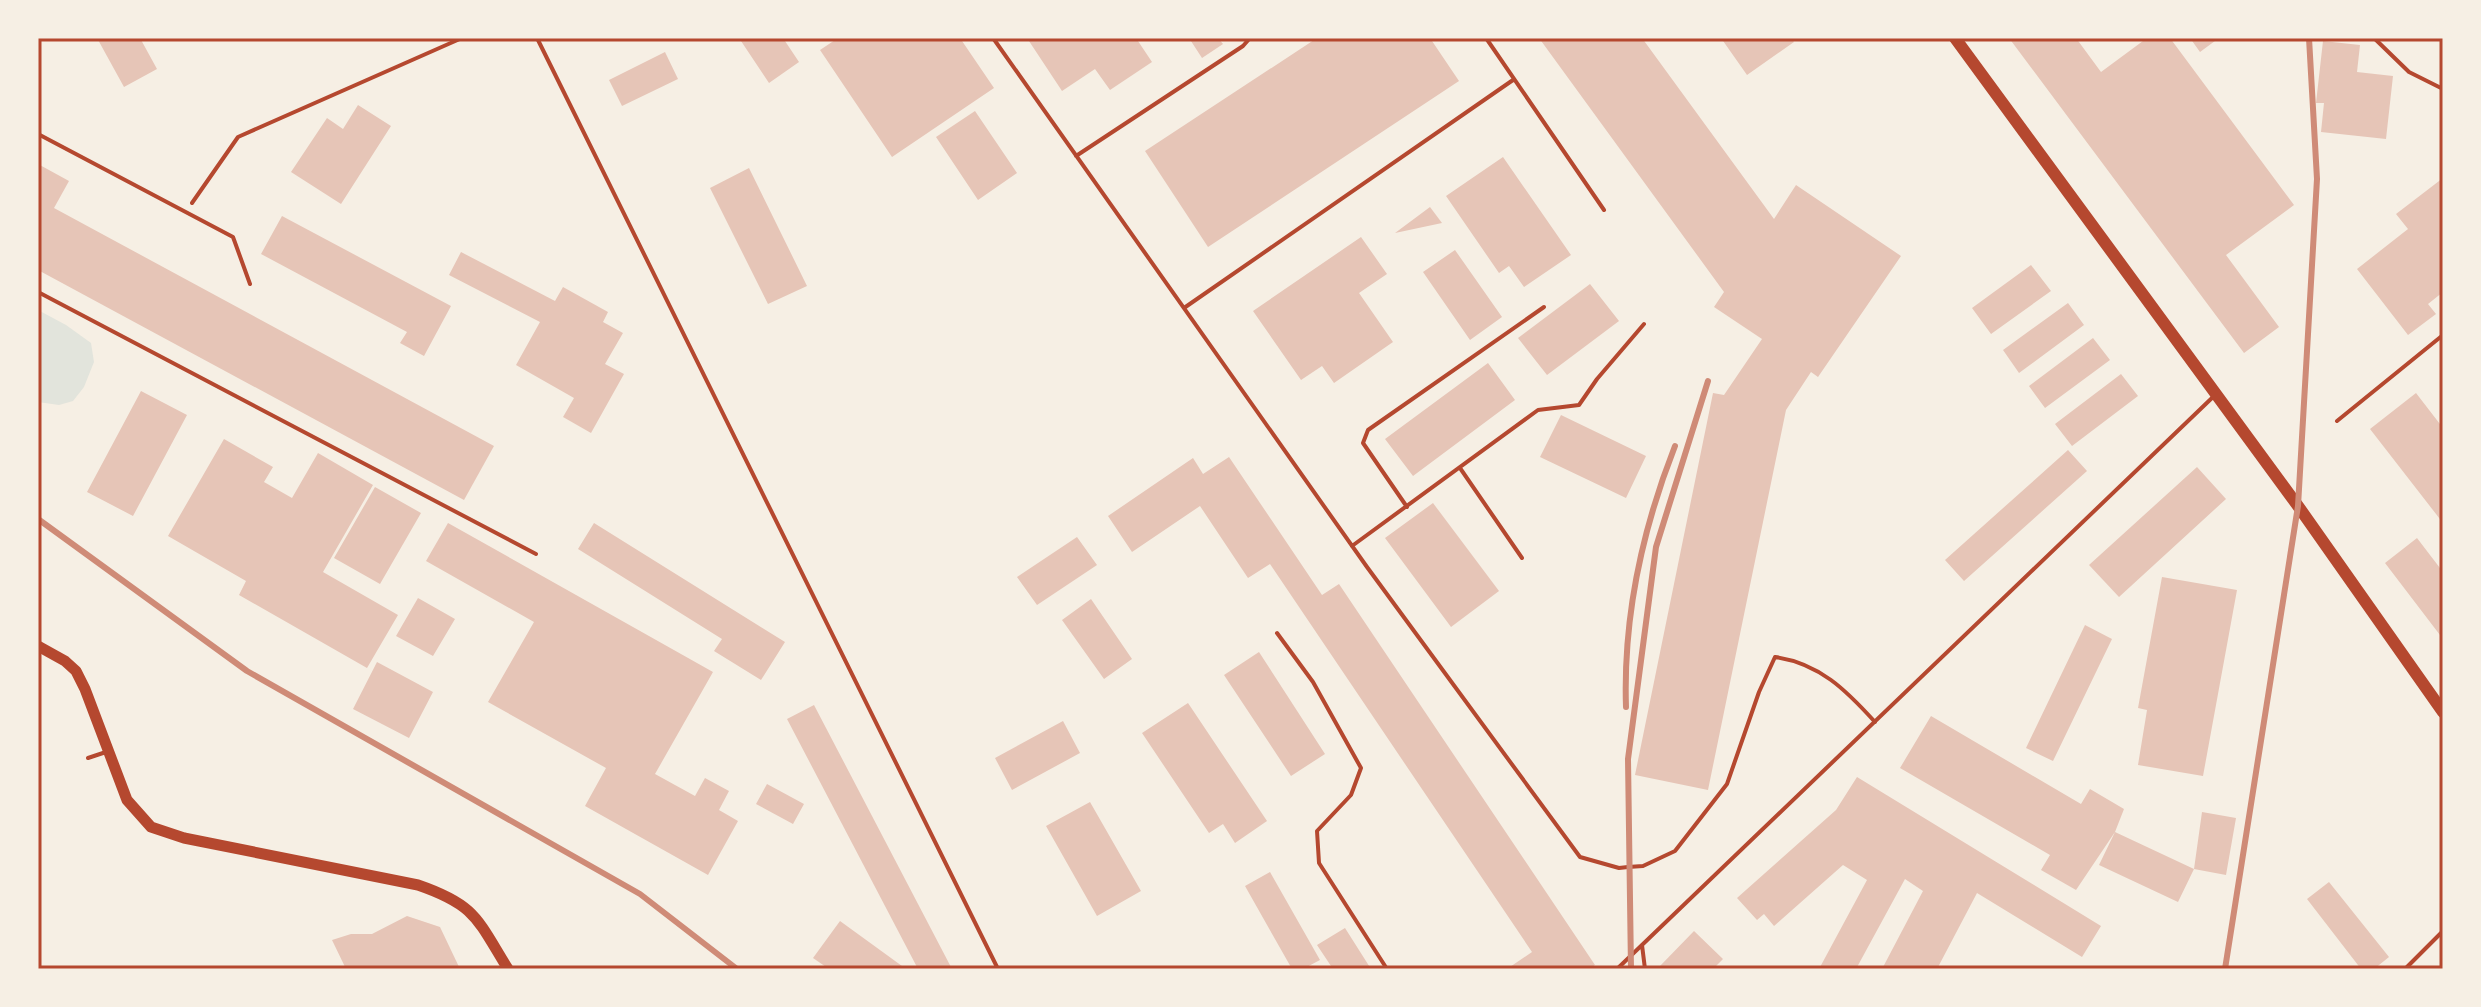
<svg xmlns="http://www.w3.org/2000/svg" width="2481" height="1007" viewBox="0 0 2481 1007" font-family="Montserrat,sans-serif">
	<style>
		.green { fill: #e2e4dc }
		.building { fill: #e6c5b7 }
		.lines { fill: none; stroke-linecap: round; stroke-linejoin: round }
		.path { stroke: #b5482f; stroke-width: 4 }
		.service { stroke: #b5482f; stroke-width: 4 }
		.tertiary { stroke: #b5482f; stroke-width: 11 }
		.secondary { stroke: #b5482f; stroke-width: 12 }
		.rail { stroke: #cf8b77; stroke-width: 6 }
		.neatline { fill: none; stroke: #b5482f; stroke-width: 3 }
	</style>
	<rect width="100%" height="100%" fill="#f6efe4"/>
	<path class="green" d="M38,310L66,325L91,343L94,362L84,387L73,401L59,405L38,402Z"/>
	<path class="building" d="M97,38H140L157,69L124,87Z
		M739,38H783L799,62L769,83Z
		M838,38H960L994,88L892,157L820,50Z
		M1027,38H1136L1152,62L1110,90L1095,69L1062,91Z
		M1189,38H1218L1223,44L1202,58Z
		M1317,38H1430L1459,81L1208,247L1145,151Z
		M1539,38H1642L1774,219L1796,185L1901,256L1818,377L1811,372L1786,410L1708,790L1635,775L1713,393L1724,395L1762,339L1714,307L1724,292Z
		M1721,38H1791L1794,42L1747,75Z
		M2009,38H2076L2101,72L2147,38H2170L2294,205L2226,255L2279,327L2244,353Z
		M2190,38H2219L2200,52Z
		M2323,41L2360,45L2357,72L2393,76L2386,139L2321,132L2324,103H2316Z
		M665,52L678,79L622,106L609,80Z
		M358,105L391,126L341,204L291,172L327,118L343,129Z
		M975,111L1017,173L978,200L936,137Z
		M1503,157L1571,255L1524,287L1509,266L1499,273L1446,196Z
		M38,164L69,181L54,208L494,446L464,500L38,270Z
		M749,168L807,286L768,304L710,188Z
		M2443,178V292L2428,304L2436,314L2408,335L2357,269L2408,229L2396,214Z
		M1430,207L1442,223L1395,233Z
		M282,216L451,306L424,356L400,343L407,332L261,254Z
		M1361,237L1387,274L1359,293L1393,342L1334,383L1322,366L1301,380L1253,311Z
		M1455,250L1502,317L1470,340L1423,272Z
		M461,252L555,301L563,287L608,312L603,322L623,333L605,364L624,374L591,433L563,417L574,398L516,365L540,322L449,275Z
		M2031,265L2051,291L1991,334L1972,308Z
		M1590,284L1619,321L1547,375L1518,338Z
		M2068,303L2084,325L2019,373L2003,350Z
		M2093,338L2110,360L2045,408L2029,386Z
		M1488,363L1515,400L1413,476L1385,439Z
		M2121,374L2138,396L2072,446L2055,424Z
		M141,391L187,415L133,516L87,492Z
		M2416,393L2443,428V523L2370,429Z
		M1561,415L1646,456L1626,498L1540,457Z
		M224,439L273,467L264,482L292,498L318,453L373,485L323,572L398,615L367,668L239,595L246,581L168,536Z
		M2068,450L2087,471L1964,581L1945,560Z
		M1229,457L1322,595L1339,584L1595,965L1589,969H1507L1532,952L1270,564L1248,578L1200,506L1132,552L1108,516L1193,458L1203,474Z
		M2197,467L2226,499L2119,597L2089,565Z
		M375,487L421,513L380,584L334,558Z
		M1433,503L1499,591L1451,627L1385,538Z
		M448,523L713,672L655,774L695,796L705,778L729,791L719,810L738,821L708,875L585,806L606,768L488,702L534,622L426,561Z
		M594,523L785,642L761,680L714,651L722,639L578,549Z
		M1077,537L1097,565L1037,605L1017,577Z
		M2417,538L2443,572V639L2385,563Z
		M2162,577L2237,590L2203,776L2138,765L2147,710L2138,708Z
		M418,598L455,619L433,656L396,636Z
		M1091,599L1132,659L1104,679L1062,620Z
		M2085,625L2112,639L2053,761L2026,748Z
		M1259,652L1325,754L1291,776L1224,675Z
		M377,662L433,692L409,738L353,709Z
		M1188,703L1267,821L1235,843L1223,824L1209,833L1142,733Z
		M814,705L952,969H918L787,719Z
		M1931,716L2081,804L2090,789L2124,809L2115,832L2194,869L2178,902L2099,865L2115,832L2076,890L2041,870L2050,855L1900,768Z
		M1063,721L1080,753L1012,790L995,758Z
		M1857,777L2101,926L2082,957L1977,893L1937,969H1882L1923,891L1905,879L1856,969H1819L1867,880L1843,865L1774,926L1764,914L1757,920L1737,898L1836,810Z
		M767,784L804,804L793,824L756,804Z
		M1090,802L1141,891L1097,916L1046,826Z
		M2202,812L2236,818L2226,875L2194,869Z
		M1270,872L1320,960L1303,969H1292L1245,886Z
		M2329,882L2389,957L2374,969H2361L2307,899Z
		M407,916L440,927L460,969H346L332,940L351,934H372Z
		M840,921L902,966L900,969H829L813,958Z
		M1345,928L1371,969H1333L1317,945Z
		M1694,931L1723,959L1713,969H1663L1660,966Z"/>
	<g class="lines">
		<path class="path" d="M192,203L238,137L462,38"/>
		<path class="service" d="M537,38L998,969
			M993,38L1367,567L1580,857L1619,868L1628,867L1643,866L1675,851L1727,784L1759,692L1775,657C1819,663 1846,690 1875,722
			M1486,38L1604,210
			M2374,38L2409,72L2443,89
			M38,134L233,237L250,284
			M1076,156L1243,46L1250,38
			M38,292L536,554
			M1184,308L1513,80
			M2337,421L2443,335
			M1460,468L1522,558
			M1407,507L1363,443L1368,430L1544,307
			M1352,546L1538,410L1579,405L1597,379L1644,324
			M1277,633L1313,682L1361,768L1351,795L1317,831L1319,863L1387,969
			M88,758L106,752
			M1642,945L1645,969
			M1617,969L2213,397
			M2405,969L2443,931"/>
		<path class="tertiary" d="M38,646L65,661L76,671L85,689L127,800L151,827L184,838L418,885C476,905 477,919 508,969"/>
		<path class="secondary" d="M1955,38L2298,506L2443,712"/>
		<path class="rail" d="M38,519L247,671L640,894L737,969
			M1626,707C1623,616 1642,530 1675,446
			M1631,969L1628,759L1656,547L1708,381
			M2225,969L2298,506L2317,179L2309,38"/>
	</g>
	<rect width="2481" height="1007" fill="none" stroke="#f6efe4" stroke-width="80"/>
	<rect x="40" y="40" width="2401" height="927" class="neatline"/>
</svg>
